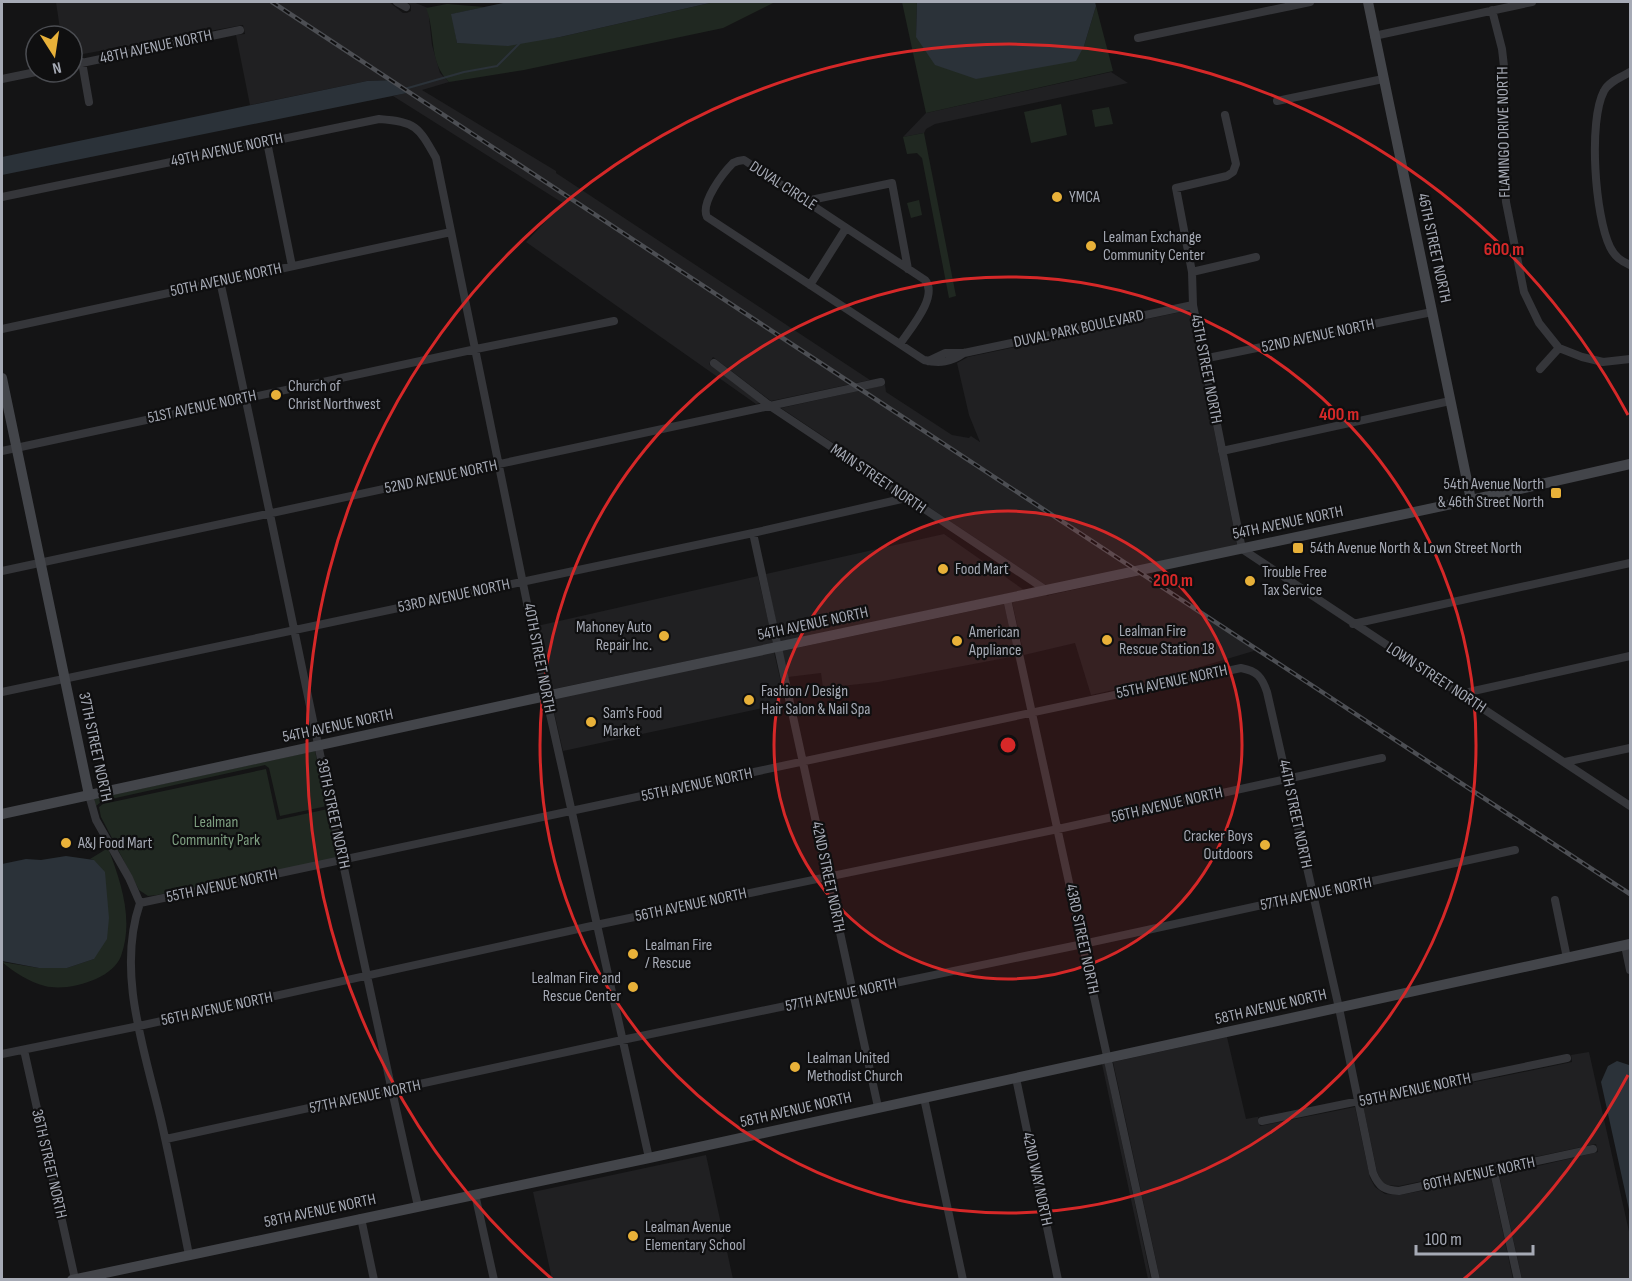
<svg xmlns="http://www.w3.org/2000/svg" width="1632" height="1281" viewBox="0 0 1632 1281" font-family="'Sofia Sans Condensed',sans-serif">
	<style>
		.built { fill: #202022 }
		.green { fill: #202821 }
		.water { fill: #2b3239 }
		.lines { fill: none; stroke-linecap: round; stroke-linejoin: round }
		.stream { stroke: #2b3239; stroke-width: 2 }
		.street { stroke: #35363a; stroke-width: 8 }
		.secondary { stroke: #43454a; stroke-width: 10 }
		.rail-casing { stroke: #4c4e53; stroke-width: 4.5 }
		.rail { stroke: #0f0f10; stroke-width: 2; stroke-dasharray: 7; stroke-linecap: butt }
		.ring { fill: none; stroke: #d62828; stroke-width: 3 }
		.poi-dot { fill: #e8b139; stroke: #0f0f10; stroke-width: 2 }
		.labels { text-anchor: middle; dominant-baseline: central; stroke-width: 4.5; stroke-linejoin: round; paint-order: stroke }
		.street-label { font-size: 16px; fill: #a6aab5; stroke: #0f0f10 }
		.poi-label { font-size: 16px; fill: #a6aab5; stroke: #0f0f10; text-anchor: start }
		.park-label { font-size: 16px; fill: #7e9f81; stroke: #0f0f10 }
		.centre { fill: #d62828; stroke: #0f0f10; stroke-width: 3 }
		.ring-label { font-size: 18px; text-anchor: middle; font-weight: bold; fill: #d62828; stroke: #0f0f10; stroke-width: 4.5; stroke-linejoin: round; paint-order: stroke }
	</style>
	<rect width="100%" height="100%" fill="#141415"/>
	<path class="built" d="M56,2H389L403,13H407L411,11V6L408,2H413L428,8L432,45L440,73L449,82L422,90L556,171V173L870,380L771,401L713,357L709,364L760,403L756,404L526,242L563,203L393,96L406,93L394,80L367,81L250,105L236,35L245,34L243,25L72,56V36H61Z
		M1111,72L1128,83L935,124L926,129L924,133L903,137L926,113Z
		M1190,310L1237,545L1047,586L781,408L885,385L886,392L952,435L969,438L971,436L980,442L969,415L957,363L968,357Z
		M944,534L1024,590L780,642L766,574Z
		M1141,575L1257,650L1153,681L1091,695L1075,643L1024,655L1012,602L1046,595L1048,596L1049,595Z
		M758,576L773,643L549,690L537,626Z
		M1004,604L1016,656L878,682L823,688L821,673L788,677L782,651Z
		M774,652L780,678L781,704L563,751L551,699Z
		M1227,1037L1246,1119L1292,1110L1258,1117L1260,1126L1355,1107L1370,1178L1375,1187L1385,1194L1400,1195L1491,1177L1513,1279H1160L1113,1062Z
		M1589,1052L1630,1236V1279H1522L1499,1175L1598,1152L1596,1144L1399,1186L1388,1185L1382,1182L1377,1172L1363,1105L1572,1062L1571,1055Z
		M1102,1064H1105L1151,1279H1148Z
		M706,1155L733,1279H552L533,1192Z"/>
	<path class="green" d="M714,2H775L723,28L524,70L449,82C428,62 436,32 426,8L447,4L485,7L452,14L457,43C491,44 526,42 560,37Z
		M902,2H917L916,37L1084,46L1096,6L1113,71L926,113Z
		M1061,104L1067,135L1031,143L1024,112Z
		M1109,107L1113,124L1095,127L1092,110Z
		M924,133L956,296L949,298L922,158L917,153L907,154L903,137Z
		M919,200L922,215L911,218L907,203Z
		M315,751L327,806L280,816L269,768L265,765L102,801L96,806L94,799Z
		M266,769L277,820L328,809L339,858L157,895L148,896L139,890L101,817L99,807L103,804Z
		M108,848C121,882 134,920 121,956C113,979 68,992 45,986C29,982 14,972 2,962L39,968H67L94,959V860L90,859Z"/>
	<path class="water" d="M508,2H714L560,37L508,46L457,43L451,14Z
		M917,2H1095L1096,6L1084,46L1076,61L976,79L935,65L916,37Z
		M394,80L407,93L2,175V157L367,81Z
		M66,856L94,860L105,872L109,918L107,939L94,959L67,968H39L2,961V864L26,859L41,860Z
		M1617,1061L1629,1065L1630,1071V1214L1601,1082L1608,1066Z"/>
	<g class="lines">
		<path class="stream" d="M401,90L464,72L497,66L520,43"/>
		<path class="street" d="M397,2L406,7
			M1492,10L1502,49L1506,84L1503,119V164L1506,202L1524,292L1539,323L1559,348L1582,357L1603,362L1630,359
			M1374,36L1532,2
			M1138,38L1310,2
			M82,62L89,102
			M72,65L240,30
			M1630,72C1622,77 1609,81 1604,91C1588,121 1595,216 1610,247C1615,257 1621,261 1630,265
			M2,79L36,72
			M1277,101L1383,79
			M1225,115L1236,164L1233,172L1227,176L1176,188L1192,272L1193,305L1242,549L1630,806
			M267,142L292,266
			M2,197L379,119C416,122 418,126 436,158L546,696L649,1158
			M806,201L892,183L908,269
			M1192,272L1256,257
			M220,281C288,589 347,899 418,1206
			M810,285L846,228
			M2,329L451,232
			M900,344C910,329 939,296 925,280L744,160L738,161L733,163C723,173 700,203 707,217L924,360C940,364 951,362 964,353
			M1203,359L1432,312
			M928,361L945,353H964L1193,305
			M714,363L770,406L1046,590
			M1540,369L1559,348
			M2,451L476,349L614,321
			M1222,451L1450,401
			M753,533L878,1107
			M2,571L881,382
			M1007,599L1156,1280
			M1353,624L1630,563
			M2,692L753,533L906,498
			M1460,694L1630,656
			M1565,762L1630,748
			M89,795L96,820L129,878L140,903C116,973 145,1051 161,1120C171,1164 180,1210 189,1255
			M1555,900L1567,958
			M140,903L1241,668C1257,671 1262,677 1267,692L1339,1008L1373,1173C1379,1187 1384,1190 1399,1191L1593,1149
			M1625,946L1630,970
			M24,1050L75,1279
			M2,1054L139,1026L596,925L1058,829L1382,758
			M1016,1078L1058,1280
			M924,1098L963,1280
			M1262,1121L1567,1058
			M166,1139L622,1040L1083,944L1515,850
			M1494,1172L1518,1280
			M475,1194L494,1280
			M361,1218L374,1280"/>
		<path class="secondary" d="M1368,2L1471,500
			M2,378L89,795
			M2,814L546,696L1471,500L1630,464
			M72,1280L649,1158L1630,944"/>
		<defs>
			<path id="rail" d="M272,2L857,387L1630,894"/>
		</defs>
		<use href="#rail" class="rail-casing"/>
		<use href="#rail" class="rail"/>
	</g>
	<circle cx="1008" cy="745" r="234" fill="#d62828" fill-opacity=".12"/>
	<g class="ring">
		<circle cx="1008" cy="745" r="234"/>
		<circle cx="1008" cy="745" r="468"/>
		<path d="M1628 1075A702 702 0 0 1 1464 1279M552 1279A702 702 0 1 1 1628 415"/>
	</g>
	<g class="poi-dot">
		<circle cx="1057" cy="197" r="6"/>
		<circle cx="1091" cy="246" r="6"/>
		<circle cx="276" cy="395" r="6"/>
		<rect x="1550" y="487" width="12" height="12" rx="3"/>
		<rect x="1292" y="542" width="12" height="12" rx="3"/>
		<circle cx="943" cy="569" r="6"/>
		<circle cx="1250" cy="581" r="6"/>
		<circle cx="664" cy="636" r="6"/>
		<circle cx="1107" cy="640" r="6"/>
		<circle cx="957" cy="641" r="6"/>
		<circle cx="749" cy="700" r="6"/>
		<circle cx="591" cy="722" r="6"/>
		<circle cx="66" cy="843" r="6"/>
		<circle cx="1265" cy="845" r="6"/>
		<circle cx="633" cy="954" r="6"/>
		<circle cx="633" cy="987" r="6"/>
		<circle cx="795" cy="1067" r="6"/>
		<circle cx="633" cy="1236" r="6"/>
	</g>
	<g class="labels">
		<g class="street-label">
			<text transform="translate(156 47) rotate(-12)">48TH AVENUE NORTH</text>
			<text transform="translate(1504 132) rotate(-91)">FLAMINGO DRIVE NORTH</text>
			<text transform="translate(227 150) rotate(-12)">49TH AVENUE NORTH</text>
			<text transform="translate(783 186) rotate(33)">DUVAL CIRCLE</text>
			<text transform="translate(1434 248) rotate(78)">46TH STREET NORTH</text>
			<text transform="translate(226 280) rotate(-12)">50TH AVENUE NORTH</text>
			<text transform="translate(1079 329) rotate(-12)">DUVAL PARK BOULEVARD</text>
			<text transform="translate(1318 336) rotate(-12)">52ND AVENUE NORTH</text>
			<text transform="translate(1206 369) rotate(79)">45TH STREET NORTH</text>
			<text transform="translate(202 407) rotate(-12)">51ST AVENUE NORTH</text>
			<text transform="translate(441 477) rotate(-12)">52ND AVENUE NORTH</text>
			<text transform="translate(878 479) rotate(34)">MAIN STREET NORTH</text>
			<text transform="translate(1288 523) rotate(-12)">54TH AVENUE NORTH</text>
			<text transform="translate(454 596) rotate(-12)">53RD AVENUE NORTH</text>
			<text transform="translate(813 624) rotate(-12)">54TH AVENUE NORTH</text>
			<text transform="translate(539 658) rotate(79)">40TH STREET NORTH</text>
			<text transform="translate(1436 678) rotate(33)">LOWN STREET NORTH</text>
			<text transform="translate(1172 682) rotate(-12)">55TH AVENUE NORTH</text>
			<text transform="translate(338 726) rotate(-12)">54TH AVENUE NORTH</text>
			<text transform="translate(95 747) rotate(78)">37TH STREET NORTH</text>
			<text transform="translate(697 785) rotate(-12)">55TH AVENUE NORTH</text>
			<text transform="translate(1167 805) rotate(-13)">56TH AVENUE NORTH</text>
			<text transform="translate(333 814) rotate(78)">39TH STREET NORTH</text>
			<text transform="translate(1295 814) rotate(78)">44TH STREET NORTH</text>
			<text transform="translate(828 877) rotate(78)">42ND STREET NORTH</text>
			<text transform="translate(222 886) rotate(-12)">55TH AVENUE NORTH</text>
			<text transform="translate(1316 894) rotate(-12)">57TH AVENUE NORTH</text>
			<text transform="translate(691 905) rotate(-12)">56TH AVENUE NORTH</text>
			<text transform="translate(1082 939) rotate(78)">43RD STREET NORTH</text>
			<text transform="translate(841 995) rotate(-12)">57TH AVENUE NORTH</text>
			<text transform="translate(1271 1007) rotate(-13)">58TH AVENUE NORTH</text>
			<text transform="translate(217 1009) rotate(-12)">56TH AVENUE NORTH</text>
			<text transform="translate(1415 1090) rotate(-12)">59TH AVENUE NORTH</text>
			<text transform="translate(365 1097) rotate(-12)">57TH AVENUE NORTH</text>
			<text transform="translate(796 1110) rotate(-13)">58TH AVENUE NORTH</text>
			<text transform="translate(49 1164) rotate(77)">36TH STREET NORTH</text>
			<text transform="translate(1479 1174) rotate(-12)">60TH AVENUE NORTH</text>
			<text transform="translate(1037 1179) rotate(78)">42ND WAY NORTH</text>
			<text transform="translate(320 1211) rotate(-12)">58TH AVENUE NORTH</text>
		</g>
		<g class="poi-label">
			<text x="1069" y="197">YMCA</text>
			<text x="1103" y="237">Lealman Exchange<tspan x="1103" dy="18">Community Center</tspan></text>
			<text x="288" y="386">Church of<tspan x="288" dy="18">Christ Northwest</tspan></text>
			<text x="1544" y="484" text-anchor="end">54th Avenue North<tspan x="1544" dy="18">&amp; 46th Street North</tspan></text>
			<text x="1310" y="548">54th Avenue North &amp; Lown Street North</text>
			<text x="955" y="569">Food Mart</text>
			<text x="1262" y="572">Trouble Free<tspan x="1262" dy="18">Tax Service</tspan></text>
			<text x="652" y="627" text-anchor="end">Mahoney Auto<tspan x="652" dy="18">Repair Inc.</tspan></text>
			<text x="1119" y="631">Lealman Fire<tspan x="1119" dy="18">Rescue Station 18</tspan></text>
			<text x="969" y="632">American<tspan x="969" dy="18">Appliance</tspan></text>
			<text x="761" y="691">Fashion / Design<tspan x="761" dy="18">Hair Salon &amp; Nail Spa</tspan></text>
			<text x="603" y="713">Sam's Food<tspan x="603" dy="18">Market</tspan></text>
			<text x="1253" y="836" text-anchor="end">Cracker Boys<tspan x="1253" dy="18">Outdoors</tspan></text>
			<text x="78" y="843">A&amp;J Food Mart</text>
			<text x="645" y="945">Lealman Fire<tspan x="645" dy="18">/ Rescue</tspan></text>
			<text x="621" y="978" text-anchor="end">Lealman Fire and<tspan x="621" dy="18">Rescue Center</tspan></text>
			<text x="807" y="1058">Lealman United<tspan x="807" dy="18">Methodist Church</tspan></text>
			<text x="645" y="1227">Lealman Avenue<tspan x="645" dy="18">Elementary School</tspan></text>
		</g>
		<g class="park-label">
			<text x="216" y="822">Lealman<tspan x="216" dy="18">Community Park</tspan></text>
		</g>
	</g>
	<circle cx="1008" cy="745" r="9" class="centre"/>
	<g class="ring-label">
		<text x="1504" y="255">600 m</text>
		<text x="1339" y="420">400 m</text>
		<text x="1173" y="586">200 m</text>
	</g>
	<rect width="1632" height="1281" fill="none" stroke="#a6aab5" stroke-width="6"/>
	<g transform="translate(54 54) rotate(168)"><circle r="28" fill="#0f0f10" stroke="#4b4d52" stroke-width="1.5"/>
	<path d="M0-4.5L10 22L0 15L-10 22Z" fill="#e8b139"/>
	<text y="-9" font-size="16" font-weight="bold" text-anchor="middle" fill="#a6aab5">N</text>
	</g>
	<path d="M1416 1245v9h117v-9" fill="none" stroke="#a6aab5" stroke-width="3"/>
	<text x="1425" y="1245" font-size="18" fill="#a6aab5" stroke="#0f0f10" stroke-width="4.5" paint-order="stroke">100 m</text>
</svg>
